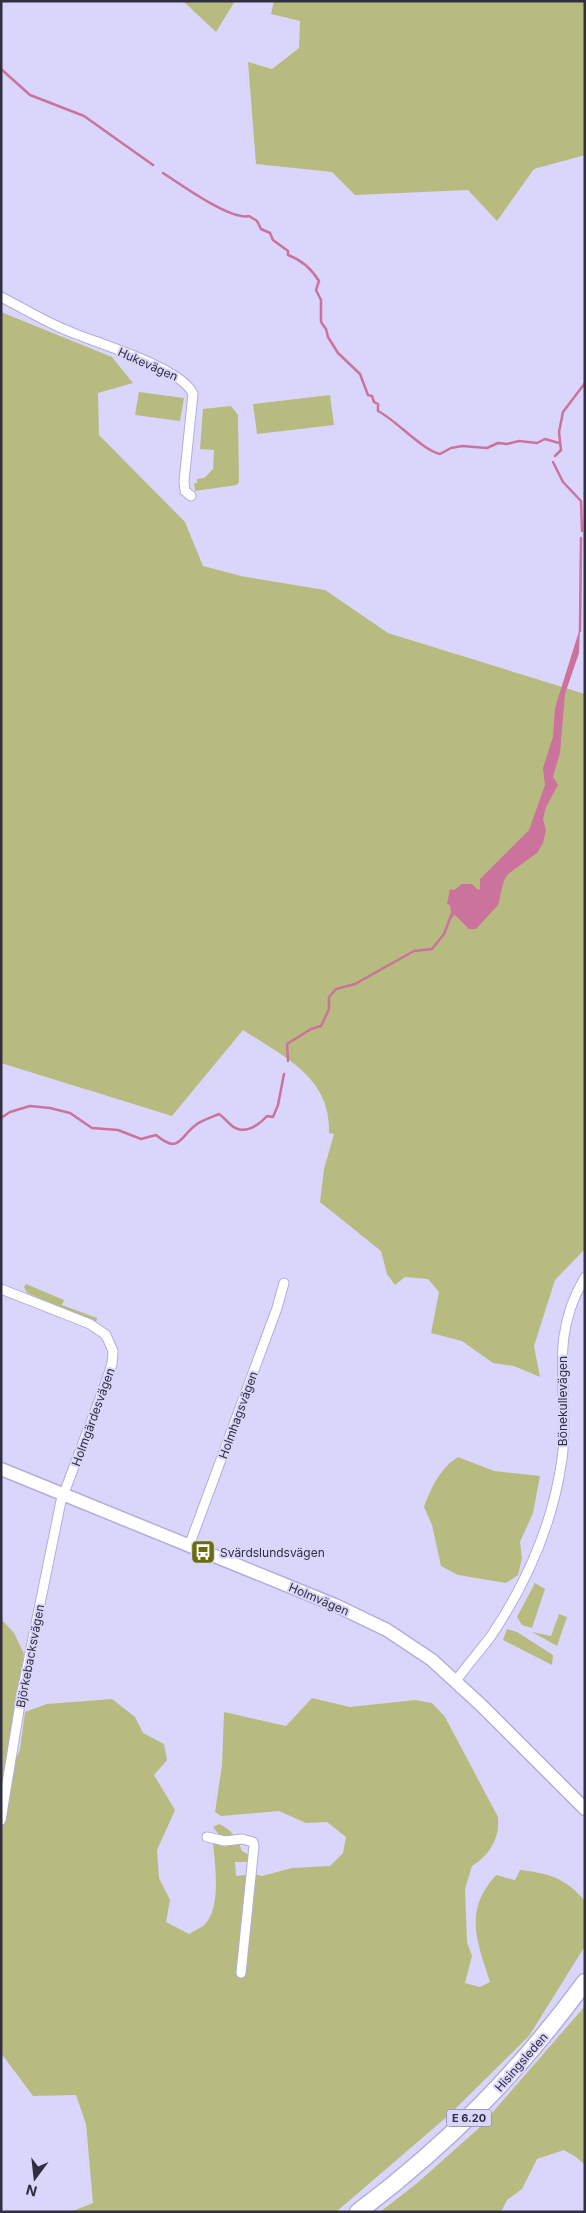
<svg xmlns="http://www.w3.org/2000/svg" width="586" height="2213" viewBox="0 0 586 2213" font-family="Inter,sans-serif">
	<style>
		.green { fill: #b8bb7f }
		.water { fill: #cb729d }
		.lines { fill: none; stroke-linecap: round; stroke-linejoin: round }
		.stream { stroke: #cb729d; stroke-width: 2.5 }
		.street-casing { stroke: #b2adda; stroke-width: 11 }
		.secondary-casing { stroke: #b2adda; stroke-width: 15 }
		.highway-casing { stroke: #b2adda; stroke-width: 19 }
		.street { stroke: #fff; stroke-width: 9 }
		.secondary { stroke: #fff; stroke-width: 12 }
		.highway { stroke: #fff; stroke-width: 16 }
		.labels { text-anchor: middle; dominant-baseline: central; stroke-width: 4; stroke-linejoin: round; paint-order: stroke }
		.shield { fill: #dad6fb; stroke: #636078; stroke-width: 1 }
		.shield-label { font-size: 11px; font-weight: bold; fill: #302e40 }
		.street-label { font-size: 12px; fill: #302e40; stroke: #dad6fb }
		.poi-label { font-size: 12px; fill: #302e40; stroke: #dad6fb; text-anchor: start }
	</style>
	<rect width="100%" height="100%" fill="#dad6fb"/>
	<path class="green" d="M183,1H235L216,32Z
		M274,1H585V155L534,169L497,221L468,190L355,195L332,172L256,164L248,62L272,69L299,48L300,21L271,14Z
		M1,312L112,357L133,383L98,393L99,435L185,522L203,566L241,576L325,590L388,633L585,694V1249L555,1280L534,1346L540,1377L514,1366L493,1363L462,1341L431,1333L439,1292L428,1279L405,1277L395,1285L387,1274L381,1251L320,1202L324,1169L334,1134L329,1133C331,1077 284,1057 243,1030L172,1116L1,1063Z
		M139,392L184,398L180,421L135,415Z
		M330,395L334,425L257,434L253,404Z
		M231,406L238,415L239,482L237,485L195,491L194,483H197V479L204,478L213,469L214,450L200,449L203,409Z
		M26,1284L64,1300L62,1305L97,1318L96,1322L27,1293L24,1287Z
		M458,1457L494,1471L540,1476L533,1513L520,1542L522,1558L518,1575L506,1583L458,1575L441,1566L432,1525L424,1507C431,1488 440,1468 458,1457Z
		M535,1583L545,1589L532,1628L522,1625L517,1617Z
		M559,1614L567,1617L557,1646L532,1632L551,1636Z
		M1,1619L14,1633L24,1654L8,1753L15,1761L20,1750L25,1712L47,1704L112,1699L135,1717L143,1733L164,1744L167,1760L154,1775L175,1810L157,1850L159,1878L170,1900L166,1922L189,1934C193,1931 199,1929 203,1926C222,1910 215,1864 213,1843L220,1836L213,1827L219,1824C232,1830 237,1838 242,1851L249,1855V1862H235L236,1876L253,1874L262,1876L292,1868L330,1866L343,1853L346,1837L327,1822L306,1823L279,1811L221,1816L215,1812L222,1765L224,1712L286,1726L312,1698L350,1707L415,1700L432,1703L445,1717L498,1817C500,1838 490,1855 472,1866L465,1889L467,1942L472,1956L465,1983L480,1987L490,1982C477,1941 463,1911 496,1875L515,1880L520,1870C548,1873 566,1878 585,1901V1946L529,2036L449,2115L336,2212H70L93,2203L86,2124L76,2095L33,2096L1,2053Z
		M507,1629L517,1632L553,1655L552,1665L503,1640Z
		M585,2006V2165L576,2157L564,2150L537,2159L522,2189L507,2200L501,2212H380L416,2184L479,2128Z"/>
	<path class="water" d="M580,628L579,653L565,694L560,753L553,777L558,785L546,807L543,819L546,830L543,843L537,853L508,874L504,880L498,905L476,929H469L455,915L450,919L449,917L451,913L450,905L447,904L450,889L454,890L462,884H472L478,890L480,889V879L529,830L545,785L543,768L553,737L555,708Z"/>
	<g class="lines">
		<path class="stream" d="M1,69L30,95L84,116L153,165
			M163,173C180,184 231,221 249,216L257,221L261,229L270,233L273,240L288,251V255C302,260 311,268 319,281L316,290L321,300V322L326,329L328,337L338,353L360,374L368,395L372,396L374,402L378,404V411C396,420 422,450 440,454L451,448L462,446L487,448L498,443L507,444L519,441L537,443L545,439L559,443
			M555,456L561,450L559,432L563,412L585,383
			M553,462L563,482L581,501L582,531
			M580,631L581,538
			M288,1061L287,1044L311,1029L321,1026L329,1009V997L336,989L355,984L414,951L432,949L444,934L451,916
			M1,1118L10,1112L30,1106L50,1108L70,1113L92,1128L118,1130L141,1139L156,1135C180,1155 179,1137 197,1124C203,1120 212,1117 219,1114C224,1117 226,1121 231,1125C243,1136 258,1126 267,1116L273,1117L278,1105L284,1074"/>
		<defs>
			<path id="street" d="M1,297C23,308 44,321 66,330C95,343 182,367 193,394L184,481L185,491L191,496
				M1,1289L90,1324L106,1335L113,1351L112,1364L105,1385L61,1501L22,1692L1,1820
				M189,1546L277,1308L284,1283
				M456,1681C467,1665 480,1651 491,1636C528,1581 553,1524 562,1459C571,1391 546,1343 585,1277
				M207,1837L225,1841L242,1839L253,1842L254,1846L241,1973"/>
			<path id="secondary" d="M1,1469L335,1605L387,1630L432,1660L482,1706L585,1809"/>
			<path id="highway" d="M358,2212C447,2145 519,2072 585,1982"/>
		</defs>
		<use href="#street" class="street-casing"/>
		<use href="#secondary" class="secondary-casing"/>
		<use href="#highway" class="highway-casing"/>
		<use href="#street" class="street"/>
		<use href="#secondary" class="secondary"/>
		<use href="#highway" class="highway"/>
	</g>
	<defs>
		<symbol id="bus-square" viewBox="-11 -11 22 22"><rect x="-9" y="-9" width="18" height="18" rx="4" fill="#6b6c0c" stroke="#dad6fb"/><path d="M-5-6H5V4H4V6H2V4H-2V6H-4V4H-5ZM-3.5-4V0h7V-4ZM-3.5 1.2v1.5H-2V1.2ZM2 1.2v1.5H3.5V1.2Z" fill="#fff"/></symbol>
	</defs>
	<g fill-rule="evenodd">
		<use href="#bus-square" x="189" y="1538" width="28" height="28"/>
	</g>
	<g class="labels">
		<rect class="shield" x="446.5" y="2109.5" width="45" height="17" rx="4"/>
		<g class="shield-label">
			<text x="469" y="2118">E 6.20</text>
		</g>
		<g class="street-label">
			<text transform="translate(148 364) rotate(24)">Hukevägen</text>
			<text transform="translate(562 1401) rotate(-90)">Bönekullevägen</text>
			<text transform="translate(238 1415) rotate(-70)">Holmhagsvägen</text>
			<text transform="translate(93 1417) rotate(-70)">Holmgärdesvägen</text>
			<text transform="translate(319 1599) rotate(23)">Holmvägen</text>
			<text transform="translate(30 1656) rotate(-79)">Björkebacksvägen</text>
			<text transform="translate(521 2062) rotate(-49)">Hisingsleden</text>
		</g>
		<g class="poi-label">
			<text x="220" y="1552">Svärdslundsvägen</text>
		</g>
	</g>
	<rect width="586" height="2213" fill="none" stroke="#302e40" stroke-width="5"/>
	<g transform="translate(35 2178) rotate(195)" stroke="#dad6fb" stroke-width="4" paint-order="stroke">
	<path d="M0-4L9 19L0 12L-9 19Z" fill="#302e40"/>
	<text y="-8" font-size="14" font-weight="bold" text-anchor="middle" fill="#302e40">N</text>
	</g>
</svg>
